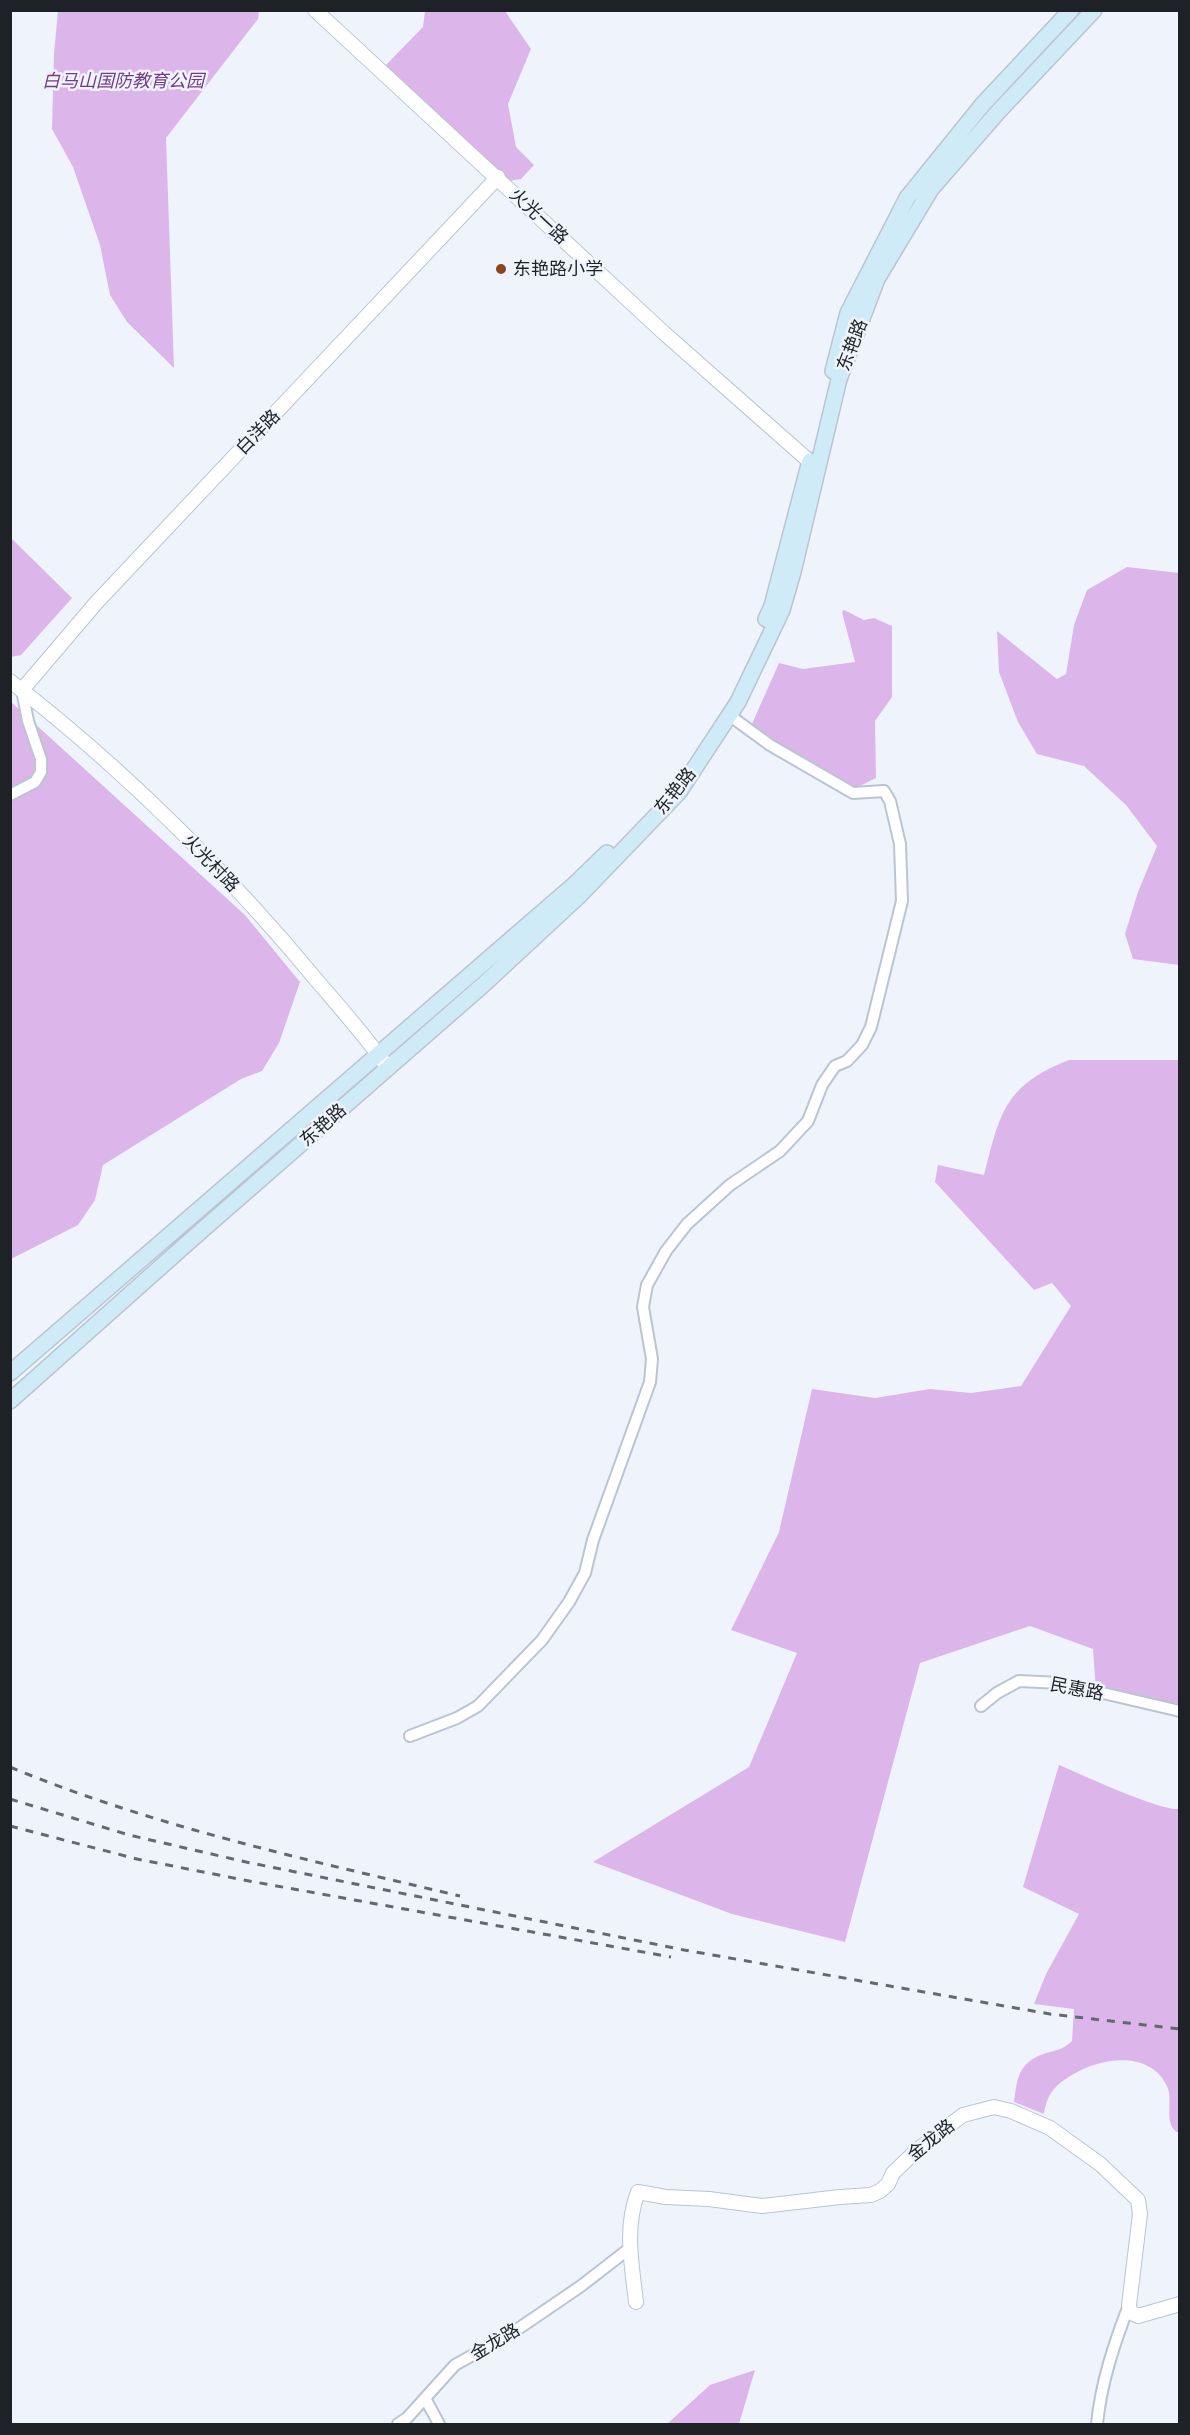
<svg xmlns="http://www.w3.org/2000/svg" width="1190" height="2435" viewBox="0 0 1190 2435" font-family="'Crimson Pro','Noto Sans SC',serif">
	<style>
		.green { fill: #dcb5eb }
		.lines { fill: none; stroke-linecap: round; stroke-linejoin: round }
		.minor-casing { stroke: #bbc4d1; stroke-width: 14 }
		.tertiary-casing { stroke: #bbc4d1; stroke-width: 16 }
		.secondary-casing { stroke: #bbc4d1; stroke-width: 18 }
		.minor { stroke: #fff; stroke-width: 10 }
		.tertiary { stroke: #fff; stroke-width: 14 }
		.secondary { stroke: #cfebf7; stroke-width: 15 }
		.rail { stroke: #64696f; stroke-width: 3; stroke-dasharray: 8 8; stroke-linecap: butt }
		.poi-dot { fill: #8a4420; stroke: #eff4fc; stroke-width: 2 }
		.labels { text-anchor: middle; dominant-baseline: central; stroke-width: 5; stroke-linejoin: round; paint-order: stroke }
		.park-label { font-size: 18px; font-style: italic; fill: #753a89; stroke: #eff4fc }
		.street-label { font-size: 18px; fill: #1e2227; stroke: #eff4fc }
		.poi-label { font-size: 18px; fill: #1e2227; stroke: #eff4fc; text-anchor: start }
	</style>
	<rect width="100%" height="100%" fill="#eff4fc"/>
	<path class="green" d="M58,11H259L258,19L166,138L174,368L127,322L110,295L100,245L73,167L52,129L54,53Z
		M425,11H505L531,49L508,104L516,147L534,165L521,179L509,181L385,66L423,27Z
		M11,538L72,598L21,655L11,657Z
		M1127,567L1179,573V965L1133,959L1125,934L1138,892L1157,846L1126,805L1084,766L1037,754L1018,722L999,672L997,631L1057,679L1066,674L1074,625L1087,590Z
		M844,610L864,620L874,618L892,626V697L875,721L876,778L854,789L751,726L779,663L803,669L855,662L842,612Z
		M11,702L245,915L300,982L279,1043L262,1071L241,1079L103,1165L95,1200L78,1225L11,1259Z
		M1069,1060H1179V1711L1096,1692L1093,1649L1030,1626L920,1663L845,1942L732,1914L593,1862L749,1767L797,1653L731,1630L779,1532L812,1389L875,1398L930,1389L971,1393L1021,1386L1071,1306L1052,1283L1034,1290L935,1182L938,1165L984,1175C1000,1112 1005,1085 1069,1060Z
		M1059,1765C1083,1775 1159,1811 1179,1809V2133C1162,2125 1174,2101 1167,2086C1150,2050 1101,2057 1072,2075C1055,2085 1047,2094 1044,2114L1014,2102C1017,2077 1019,2062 1046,2053C1057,2050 1064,2049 1072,2041L1074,2009L1034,2004L1046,1974L1079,1914L1023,1887Z
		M755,2370L739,2424H667L710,2385Z"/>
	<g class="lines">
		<defs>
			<path id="minor" d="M10,795L35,782L41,772V759L28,721L22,690
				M981,1706L997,1693L1019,1681L1060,1683L1180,1711
				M410,1736L457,1718L478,1706L542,1640L569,1602L585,1573L593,1540L650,1382L652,1359L643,1307L647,1285L666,1251L687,1224L730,1185L780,1151L808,1121L822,1085L835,1066L847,1061L862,1045L871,1027L902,901L900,844L890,801L884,791L853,793L770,745L729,715
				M425,2398L439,2424
				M398,2424L407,2418L455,2365L512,2333L581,2286L630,2248
				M1097,2424C1101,2383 1114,2344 1129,2305"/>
			<path id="tertiary" d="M315,10L664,333L817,468
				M10,681C124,769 228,873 319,983C343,1011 367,1038 388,1068
				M22,690L96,603L498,177
				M636,2302C632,2265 624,2228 638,2192L666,2197L709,2199L762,2206L840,2197L871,2195L880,2191L888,2184L893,2173L917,2150L963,2115L994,2107L1011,2111L1050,2128L1100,2164L1138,2200L1140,2214L1129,2305L1130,2312L1138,2316L1180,2304"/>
			<path id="secondary" d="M833,371L848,313L907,198L983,104L1071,10
				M766,619L772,606L810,461
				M10,1373L575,884L607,853
				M10,1401L192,1239L483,985L579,896L679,792L738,702L782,610L793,572L839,379L877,279L931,189L997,113L1094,10"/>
		</defs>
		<use href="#minor" class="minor-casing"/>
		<use href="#tertiary" class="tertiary-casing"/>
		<use href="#secondary" class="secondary-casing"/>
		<use href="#minor" class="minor"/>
		<use href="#tertiary" class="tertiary"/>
		<use href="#secondary" class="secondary"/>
		<path class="rail" d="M10,1767C155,1827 308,1860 460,1896
			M10,1799L129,1835L246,1862L684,1950L1050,2014L1180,2029
			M10,1826L137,1859L249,1881L671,1957"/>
	</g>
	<circle class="poi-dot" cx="501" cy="269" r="6"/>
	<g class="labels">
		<g class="park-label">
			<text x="123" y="81">白马山国防教育公园</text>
		</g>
		<g class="street-label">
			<text transform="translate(539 216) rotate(43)">火光一路</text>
			<text transform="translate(852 345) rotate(-69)">东艳路</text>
			<text transform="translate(258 432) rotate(-46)">白洋路</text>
			<text transform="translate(675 791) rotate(-51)">东艳路</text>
			<text transform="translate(211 863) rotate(46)">火光村路</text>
			<text transform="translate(323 1125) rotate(-41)">东艳路</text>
			<text transform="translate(1077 1689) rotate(11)">民惠路</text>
			<text transform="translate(931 2140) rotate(-39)">金龙路</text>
			<text transform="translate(495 2342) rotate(-31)">金龙路</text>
		</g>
		<g class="poi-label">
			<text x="513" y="269">东艳路小学</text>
		</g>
	</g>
	<rect width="1190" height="2435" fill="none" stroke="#1e2227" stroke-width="24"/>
</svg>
